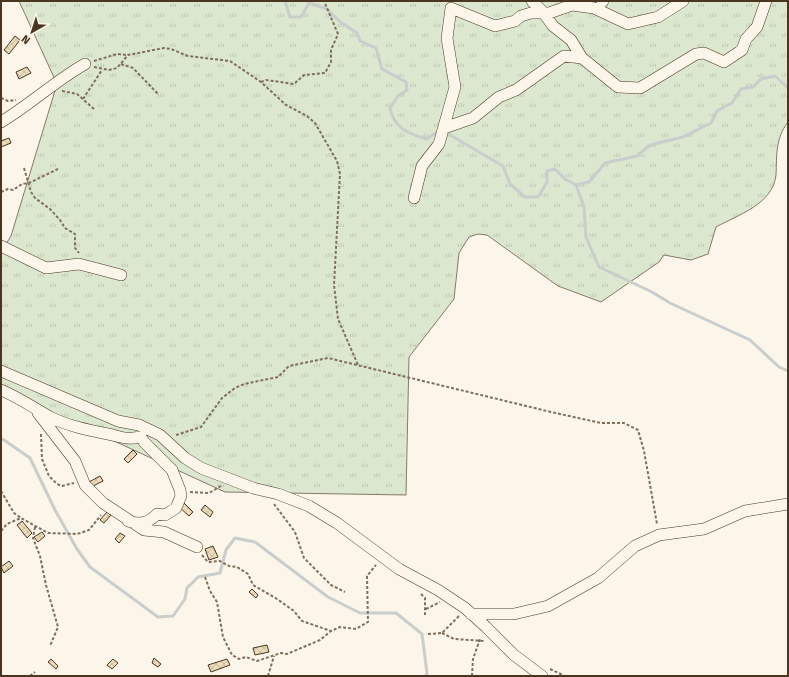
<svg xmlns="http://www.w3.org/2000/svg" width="789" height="677" viewBox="0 0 789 677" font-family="'Fira Sans',sans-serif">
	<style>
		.grass { fill: url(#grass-tufts); stroke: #887966 }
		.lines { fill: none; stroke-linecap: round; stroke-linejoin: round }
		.stream { stroke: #c9cecd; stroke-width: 3 }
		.building { fill: url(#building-cross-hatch); stroke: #4a3520 }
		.minor-casing { stroke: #4a3520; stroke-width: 12 }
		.path { stroke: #7f6f5c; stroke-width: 2; stroke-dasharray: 3 2; stroke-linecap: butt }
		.minor { stroke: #fbf6e9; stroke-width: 11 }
	</style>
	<defs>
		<pattern id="grass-tufts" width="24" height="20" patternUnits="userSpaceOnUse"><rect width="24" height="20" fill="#dce7d0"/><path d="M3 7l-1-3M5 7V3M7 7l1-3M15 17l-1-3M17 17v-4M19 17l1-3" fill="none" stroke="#bec7b2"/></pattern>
		<pattern id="building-cross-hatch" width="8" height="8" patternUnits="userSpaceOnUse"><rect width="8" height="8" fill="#ecdcbc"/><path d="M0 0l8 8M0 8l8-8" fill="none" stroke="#ccbda1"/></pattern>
	</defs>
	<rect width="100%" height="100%" fill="#fbf6e9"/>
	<path class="grass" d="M19,1H788V122C775,139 777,155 776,175C773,204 738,215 716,227L708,254L691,260L664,255L659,262L601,302L558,286L487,235L478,234L469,237L459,253L454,299L409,357L406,495L225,492L1,389V252L11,236L57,84Z"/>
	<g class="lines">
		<path class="stream" d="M285,1L290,17H301L309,3L327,9L339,21L357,33L360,41L376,48L382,69L406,82L407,90L398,96L390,108C394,128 408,134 427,139L440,130
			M445,132L503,166L510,184L525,197H538L547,182V171L555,169L565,179L576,185L584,207L586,237L599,267L652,292L670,303L750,340L779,367L788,371
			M576,185L589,182L605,163L637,156L650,145L683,137L711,123L717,111L732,103L741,89L753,87L761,79L775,76L788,88
			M1,439L4,440L30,458L55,510L77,549L90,567L158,617L173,616L185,599L187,588L198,577L220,573L226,550L235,538L255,542L328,597L360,613H396L422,634L427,673L426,676"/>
	</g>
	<path class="building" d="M15,36L20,40L9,54L4,50Z
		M27,67L31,73L19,79L16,72Z
		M9,138L11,143L1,147V141Z
		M133,450L137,454L128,463L124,459Z
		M100,476L103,481L91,487L89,482Z
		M183,502L193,512L189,516L178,506Z
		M205,505L213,512L210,517L201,510Z
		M107,512L111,515L104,523L100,520Z
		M22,521L32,533L27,538L17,525Z
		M42,532L45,536L38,542L34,537Z
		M120,533L125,536L119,543L115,539Z
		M213,546L218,557L209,560L205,549Z
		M9,561L13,566L4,573L1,567Z
		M252,589L258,595L256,598L249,592Z
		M267,645L269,652L255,655L253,648Z
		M154,658L161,664L158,667L152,663Z
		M51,659L58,666L56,669L48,662Z
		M113,659L118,663L112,669L107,665Z
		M227,659L230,665L211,672L208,665Z"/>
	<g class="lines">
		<defs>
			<path id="minor" d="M532,1L543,12L553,26L571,40L582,58L618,87L640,88L696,54L704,53L724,62L742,50L746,39L757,27L766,1
				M602,2L603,1
				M1,122C31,104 55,81 85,64
				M444,128L473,118L499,97L516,90L564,56L582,58
				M414,198L422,166L439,144L455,87L447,38L451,8L495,26L515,21L521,16L531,13H549L572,5L594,8L628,24L658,17L683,1
				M1,246L46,268L79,264L121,275
				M1,371L118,421L139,425L160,435L185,458L201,468L253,488L278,494L309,506L337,523L399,569L438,590L465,608L486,627L514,655L542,676
				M1,390C18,397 34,408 50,417C68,426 88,430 108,434C122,437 126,440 141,437L144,442L172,470L180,490L181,496L176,508L165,515L157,514C149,523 140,525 128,521
				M38,413L75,461L85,485L103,503L144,530L164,532L197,547
				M471,614H514L548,606L598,578L635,546L659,535L704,529L745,511L788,504"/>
		</defs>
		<use href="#minor" class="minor-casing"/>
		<path class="path" d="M94,61L117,54L127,55
			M121,64L133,68L159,95
			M94,67L109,70L117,68L128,55L164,48L171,49L188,56L230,61L261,82L286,105L307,116L315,123L337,161L340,174L334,285L338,319L358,365
			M261,82L266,80L294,84L304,75L325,73L331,62V50L338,34L324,1
			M62,91L77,94L94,109
			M1,98L8,101L16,100
			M83,99L102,70
			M24,168L31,192L35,198L50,209L60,220L65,228L75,234V248L79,253
			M1,192L8,189L13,190L22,184L29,183L58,169
			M41,434L42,459L49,476L57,484L62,486L74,483
			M176,435L201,427L222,398L235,388L244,384L278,377L289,366L328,358L551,412L601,423H624L638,430L644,451L657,524
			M1,491L14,513L21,518
			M190,492L209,493L221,486
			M274,504L295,532L304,558L331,585L345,592
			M35,527L33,538L40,556L46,585L58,627L50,646
			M1,531L7,524L21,518L48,533L77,534L89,530L101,515
			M202,555L208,562L220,561L229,566L237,567L248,574L253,585L277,599L294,611L302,621L331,631
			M205,577L210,591L217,602L223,637L232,655L239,659L246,657L257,661L281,653L287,654L320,640L331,631L340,627L356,629L368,622L367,576L376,565
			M421,594L425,598V615
			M426,609L440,602
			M442,633L454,639L485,641
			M428,634L442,633L459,616
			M550,669L565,676
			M30,676L35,672
			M268,676L274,656
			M472,676L473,659L480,639"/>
		<use href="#minor" class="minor"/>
	</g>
	<rect width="789" height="677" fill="none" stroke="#4a3520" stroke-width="4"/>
	<g transform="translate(32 32) rotate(219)" stroke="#fbf6e9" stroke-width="3" paint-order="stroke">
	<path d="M0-3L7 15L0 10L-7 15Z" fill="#4a3520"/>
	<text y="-6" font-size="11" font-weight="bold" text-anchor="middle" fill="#4a3520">N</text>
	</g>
</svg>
